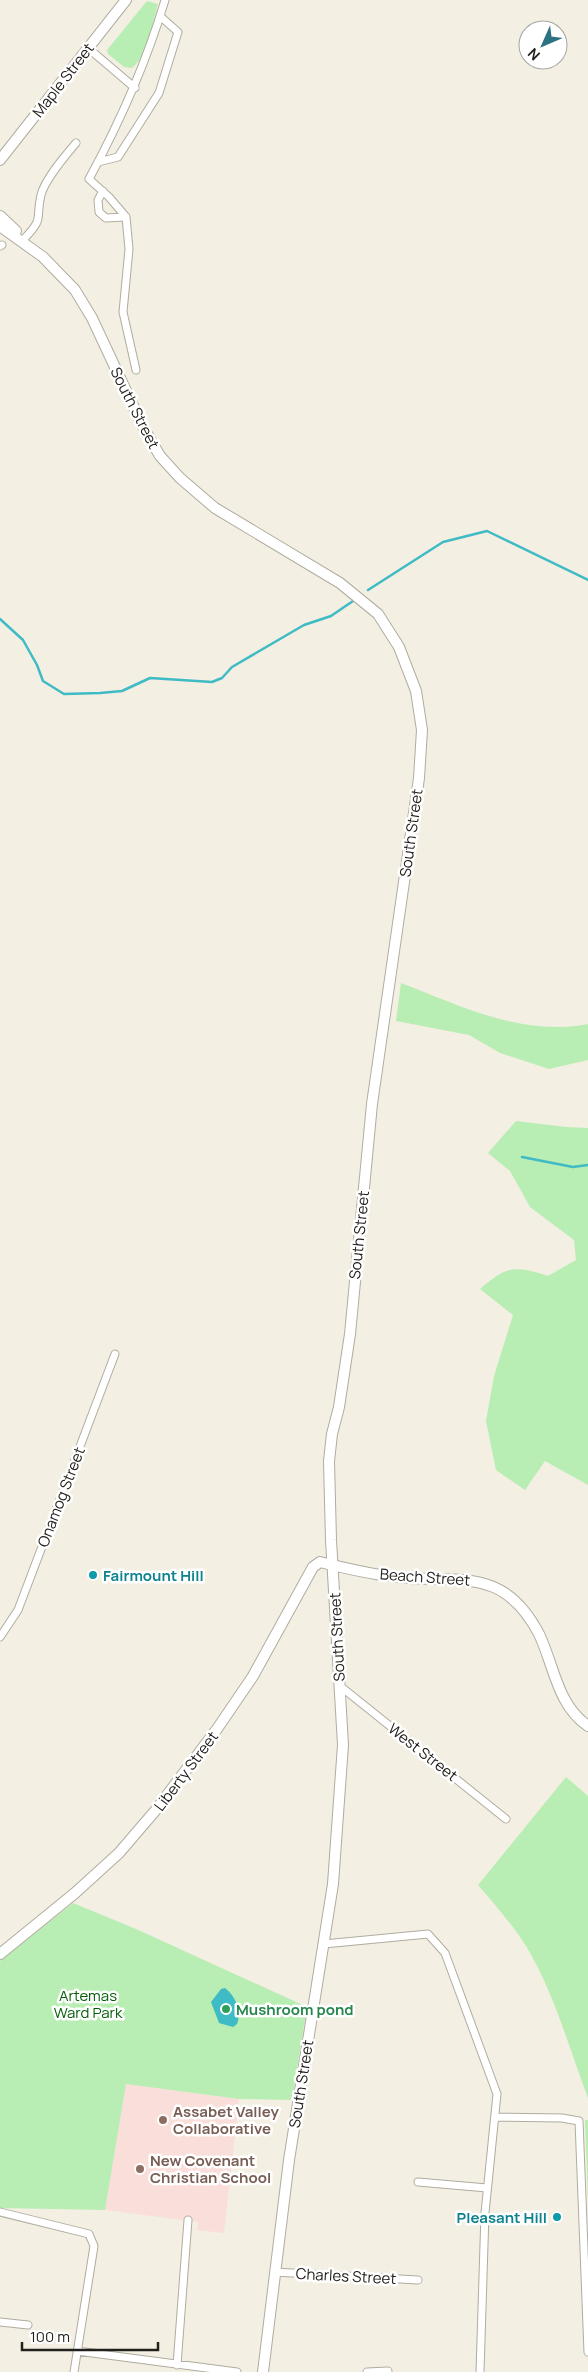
<svg xmlns="http://www.w3.org/2000/svg" width="588" height="2372" viewBox="0 0 588 2372" font-family="Manrope,sans-serif">
	<style>
		.education { fill: #f9deda }
		.green { fill: #b8edb4 }
		.water { fill: #3fbbc5 }
		.lines { fill: none; stroke-linecap: round; stroke-linejoin: round }
		.stream { stroke: #3fbbc5; stroke-width: 2.5 }
		.street-casing { stroke: #b1aca0; stroke-width: 9 }
		.secondary-casing { stroke: #b1aca0; stroke-width: 12 }
		.street { stroke: #fff; stroke-width: 7 }
		.secondary { stroke: #fff; stroke-width: 10 }
		.culture-dot { fill: #0f9aa8; stroke: #fff; stroke-width: 2 }
		.leisure-dot { fill: #2e9e5b; stroke: #fff; stroke-width: 2 }
		.education-dot { fill: #8d6e63; stroke: #fff; stroke-width: 2 }
		.labels { text-anchor: middle; dominant-baseline: central; stroke-width: 5; stroke-linejoin: round; paint-order: stroke }
		.street-label { font-size: 15px; fill: #22201c; stroke: #fff }
		.culture-label { font-size: 15px; font-weight: bold; fill: #0d838f; stroke: #fff; text-anchor: start }
		.park-label { font-size: 15px; fill: #065e09; stroke: #fff }
		.leisure-label { font-size: 15px; font-weight: bold; fill: #27864d; stroke: #fff; text-anchor: start }
		.education-label { font-size: 15px; font-weight: bold; fill: #785e54; stroke: #fff; text-anchor: start }
	</style>
	<rect width="100%" height="100%" fill="#f3efe2"/>
	<path class="education" d="M126,2084L239,2099L224,2233L197,2230L198,2222L105,2210Z"/>
	<path class="green" d="M147,1L158,4C152,24 149,55 132,68L124,67L108,54L107,50Z
		M401,983C461,1006 523,1037 588,1024V1060L549,1069L500,1053L469,1035L396,1021Z
		M516,1121L566,1127L588,1128V1485L545,1461L525,1490L496,1470L486,1421L494,1376L513,1315L480,1289C507,1266 515,1265 548,1276L576,1260L574,1240L530,1207L510,1171L488,1153Z
		M566,1777L588,1796V2098C569,2048 554,1992 526,1946C512,1924 495,1905 478,1885Z
		M73,1903L136,1929L307,2007L292,2100L239,2099L126,2084L105,2210L0,2208V1961Z
		M585,2120H588V2200Z"/>
	<path class="water" d="M225,1988C236,1997 242,2011 237,2024L233,2027L219,2023L211,2002L221,1989Z"/>
	<g class="lines">
		<path class="stream" d="M368,590L443,542L487,531L588,580
			M0,619L23,640L37,665L43,681L64,694L100,693L122,691L150,678L212,682L222,678L232,667L304,625L331,616L353,601
			M522,1157L573,1167L588,1165"/>
		<defs>
			<path id="street" d="M88,48L135,88
				M98,162L118,157L159,93L178,32L161,17
				M103,191L98,200L99,212L106,218L126,217
				M24,239C45,217 35,220 41,195C45,179 65,156 76,143
				M0,246L2,245
				M136,370L123,312L129,249L126,217L109,197L89,179C121,120 146,64 165,0
				M0,1637L18,1610L115,1354
				M340,1686L506,1819
				M324,1944L428,1934L445,1953L497,2094L485,2213L480,2372
				M495,2117L562,2118L579,2121L588,2352
				M418,2182L487,2188
				M0,2212L89,2234L94,2246L74,2372
				M274,2272L418,2280
				M0,2322L28,2325
				M77,2351L237,2372
				M177,2365L188,2220
				M367,2372L388,2371"/>
			<path id="secondary" d="M0,160L126,0
				M0,216L16,231
				M0,226L43,257L75,290L92,318L143,427L160,456L180,478L215,508L340,583L378,614L399,647L416,691L422,730L419,778L372,1104L350,1334L339,1407L332,1434L329,1461L331,1540L343,1745L333,1884L289,2160L263,2372
				M0,1954L75,1893L119,1853L155,1811L217,1729L253,1676L313,1567L320,1562C345,1568 372,1575 398,1577C459,1584 503,1565 539,1634C554,1665 557,1705 588,1726"/>
		</defs>
		<use href="#street" class="street-casing"/>
		<use href="#secondary" class="secondary-casing"/>
		<use href="#street" class="street"/>
		<use href="#secondary" class="secondary"/>
	</g>
	<g class="culture-dot">
		<circle cx="93" cy="1575" r="5"/>
		<circle cx="557" cy="2217" r="5"/>
	</g>
	<circle class="leisure-dot" cx="226" cy="2009" r="5"/>
	<g class="education-dot">
		<circle cx="163" cy="2120" r="5"/>
		<circle cx="140" cy="2169" r="5"/>
	</g>
	<g class="labels">
		<g class="street-label">
			<text transform="translate(63 80) rotate(-52)">Maple Street</text>
			<text transform="translate(135 408) rotate(63)">South Street</text>
			<text transform="translate(411 833) rotate(-82)">South Street</text>
			<text transform="translate(359 1235) rotate(-84)">South Street</text>
			<text transform="translate(61 1497) rotate(-69)">Onamog Street</text>
			<text transform="translate(425 1577) rotate(4)">Beach Street</text>
			<text transform="translate(337 1637) rotate(-93)">South Street</text>
			<text transform="translate(423 1752) rotate(38)">West Street</text>
			<text transform="translate(186 1771) rotate(-53)">Liberty Street</text>
			<text transform="translate(301 2084) rotate(-81)">South Street</text>
			<text transform="translate(346 2276) rotate(3)">Charles Street</text>
		</g>
		<g class="culture-label">
			<text x="103" y="1575">Fairmount Hill</text>
			<text x="547" y="2217" text-anchor="end">Pleasant Hill</text>
		</g>
		<g class="park-label">
			<text x="88" y="1995">Artemas<tspan x="88" dy="17">Ward Park</tspan></text>
		</g>
		<g class="leisure-label">
			<text x="236" y="2009">Mushroom pond</text>
		</g>
		<g class="education-label">
			<text x="173" y="2111">Assabet Valley<tspan x="173" dy="17">Collaborative</tspan></text>
			<text x="150" y="2160">New Covenant<tspan x="150" dy="17">Christian School</tspan></text>
		</g>
	</g>
	<g transform="translate(543 45) rotate(225)"><circle r="24" fill="#ffffff" stroke="#a7a6a4"/>
	<path d="M0-4L9 19L0 12L-9 19Z" fill="#2d7281"/>
	<text y="-8" font-size="14" font-weight="bold" text-anchor="middle" fill="#22201c">N</text>
	</g>
	<path d="M22 2342v8h136v-8" fill="none" stroke="#22201c" stroke-width="2.5"/>
	<text x="30" y="2342" font-size="15" fill="#22201c" stroke="#ffffff" stroke-width="4" paint-order="stroke">100 m</text>
</svg>
